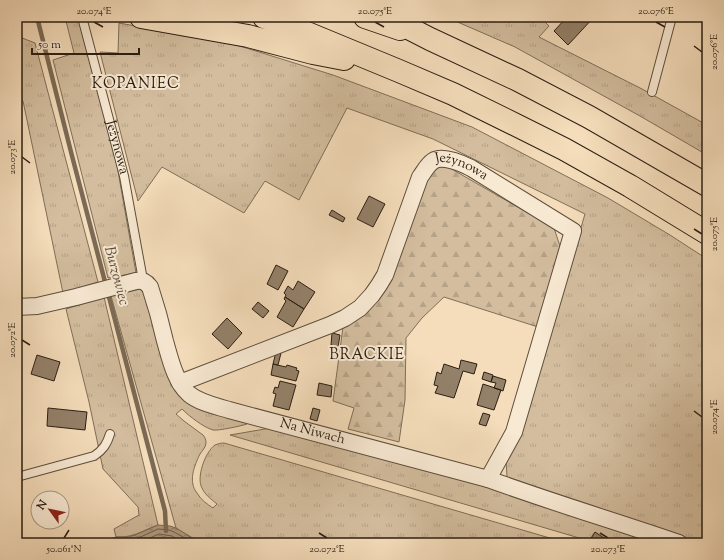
<svg xmlns="http://www.w3.org/2000/svg" width="724" height="560" viewBox="0 0 724 560" font-family="'Sorts Mill Goudy',serif">
	<style>
		.grass { fill: url(#grass-tufts); stroke: #7f6e58 }
		.forest { fill: url(#forest-firs); stroke: #7f6e58 }
		.water { fill: url(#water-ripples); stroke: #7b6a55 }
		.lines { fill: none; stroke-linecap: round; stroke-linejoin: round }
		.shore { stroke: #6e5d4a; stroke-width: 1 }
		.stream { stroke: #7b6a55; stroke-width: 4.5 }
		.building { fill: #94816a; stroke: #2b1e12 }
		.service-casing { stroke: #5e4e3c; stroke-width: 10 }
		.minor-casing { stroke: #5e4e3c; stroke-width: 18 }
		.motorway-casing { stroke: #2b1e12; stroke-width: 24 }
		.service { stroke: #f8e9d3; stroke-width: 8 }
		.minor { stroke: #f8e9d3; stroke-width: 16 }
		.motorway { stroke: #f5ddbb; stroke-width: 22 }
		.ticks { fill: none; stroke: #2b1e12; stroke-width: 1.5 }
		.labels { text-anchor: middle; dominant-baseline: central; stroke-width: 4; stroke-linejoin: round; paint-order: stroke }
		.street-label { font-size: 14px; fill: #2b1e12; stroke: #f8e9d3 }
		.neighbourhood-label { font-size: 15px; letter-spacing: 1px; fill: #2b1e12; stroke: #f8e9d3 }
		.water-label { font-size: 15px; font-style: italic; fill: #5a4a39; stroke: #f8e9d3 }
		.neatline { fill: none; stroke: #2b1e12; stroke-width: 1.5 }
		.ticks-label { font-size: 10px; text-anchor: middle; fill: #2b1e12 }
	</style>
	<defs>
		<pattern id="grass-tufts" width="24" height="20" patternUnits="userSpaceOnUse"><rect width="24" height="20" fill="#d3bd9e"/><path d="M3 7l-1-3M5 7V3M7 7l1-3M15 17l-1-3M17 17v-4M19 17l1-3" fill="none" stroke="#b5a287"/></pattern>
		<pattern id="forest-firs" width="22" height="20" patternUnits="userSpaceOnUse"><rect width="22" height="20" fill="#d3bd9e"/><path d="M5 1l3.5 6h-7zM16 11l3.5 6h-7z" fill="#b5a287"/></pattern>
		<pattern id="water-ripples" width="26" height="14" patternUnits="userSpaceOnUse"><rect width="26" height="14" fill="#b09c82"/><path d="M2 4q2-2 4 0t4 0M15 11q2-2 4 0t4 0" fill="none" stroke="#8f7f69"/></pattern>
	</defs>
	<rect width="100%" height="100%" fill="#f5ddbb"/>
	<filter id="stains"><feTurbulence type="fractalNoise" baseFrequency=".005" numOctaves="4"/><feColorMatrix values="0 0 0 0 .2 0 0 0 0 .09 0 0 0 0 .02 0 0 0 .5 -.17"/></filter>
	<radialGradient id="worn" r=".72"><stop offset=".6" stop-color="#630" stop-opacity="0"/><stop offset="1" stop-color="#630" stop-opacity=".3"/></radialGradient>
	<path class="grass" d="M65,17L78,18L116,160L136,273L108,278L53,60L74,53Z
		M446,17H498L507,21L510,17H540L549,26L539,37L642,89L707,125V155L640,116L515,47Z
		M119,23L230,43L333,75L472,127L608,198L670,235L707,259V543H696L688,539L507,477L506,460L527,410L585,214L433,139L347,108L299,200L265,181L244,213L162,167L138,201L100,52L118,53Z
		M17,36L35,43L98,282L63,293L23,101L17,97Z
		M140,289L147,297L174,383L250,421L247,424C241,426 218,431 213,430C203,427 189,416 182,409L176,414L184,421L203,435C205,437 206,440 206,443C206,447 202,451 200,454C194,466 188,482 197,493C201,500 207,504 213,508L217,504C211,499 205,495 202,488C196,478 205,452 215,445C218,444 220,443 224,443L567,543H201C193,538 184,534 176,528L111,296Z
		M104,297L158,525C148,528 140,534 129,536C125,537 120,537 116,537L114,529L139,515L138,507L103,469L89,402L66,309Z
		M271,428L494,487L656,543H575L586,540L230,435Z"/>
	<path class="forest" d="M443,164L554,228L560,246L538,327L444,297L422,318L406,338L405,400L399,442L348,429L354,408L333,401L343,327L364,311L422,181Z"/>
	<path class="water" d="M158,525L170,526L176,528L201,543H102L116,537H128L135,535Z"/>
	<g class="lines">
		<path class="shore" d="M111,543L117,541H128L136,539L158,529L169,530L174,532L194,543
			M138,543L159,534L172,536L183,543"/>
		<path class="stream" d="M37,17L71,152L165,511L166,531"/>
	</g>
	<path class="building" d="M567,17H594L568,45L554,31Z
		M369,196L385,204L373,227L357,219Z
		M332,210L345,218L343,222L329,215Z
		M276,265L288,271L278,290L267,284Z
		M298,281L315,292L304,309L285,297L286,295L284,293L288,286L293,290Z
		M285,297L304,309L293,327L277,317L286,301L284,299Z
		M258,302L269,311L263,318L252,309Z
		M227,318L242,333L228,349L212,334Z
		M332,333L340,335L338,347L331,345Z
		M276,352L281,353L278,365L273,364Z
		M37,355L60,362L54,381L31,374Z
		M461,360L477,364L474,374L463,371L454,398L435,393L438,386L434,385L437,372L441,374L444,364L459,369Z
		M273,364L286,367L287,365L297,368L296,370L299,371L296,381L271,375Z
		M484,372L493,375L491,382L482,379Z
		M493,376L506,380L503,391L494,388L496,383L491,382Z
		M280,381L296,385L289,410L273,406L276,394L273,393L275,387L278,388Z
		M319,383L332,386L331,397L317,395Z
		M483,384L501,390L494,410L477,405Z
		M48,408L87,412L85,430L47,426Z
		M313,408L320,410L317,421L310,419Z
		M483,413L490,415L486,426L479,424Z
		M595,532L610,542L609,543H588Z"/>
	<g class="lines">
		<defs>
			<g id="service">
				<path id="s1" d="M82,17L124,176L143,280"/>
				<path d="M652,92L672,17"/>
				<path d="M17,477L94,456C103,450 107,444 110,434"/>
			</g>
			<g id="minor">
				<path id="s2" d="M17,307L37,306L76,297L136,281C143,280 146,282 150,287C156,305 161,323 165,341C170,358 175,382 189,394C200,403 216,406 229,410L488,479C551,502 615,521 679,543"/>
				<path id="s3" d="M180,383L330,325L345,318L360,308L372,295L379,285L385,275L420,177C424,172 427,165 433,161C442,155 461,163 471,168L573,231L514,432L488,479"/>
			</g>
			<path id="motorway" d="M141,17L248,36L313,53L344,59
				M264,17L290,26L399,71L453,94L516,125L564,149L630,186L707,233
				M365,17L400,29
				M387,17L430,39L518,80L589,117L707,185"/>
		</defs>
		<use href="#service" class="service-casing"/>
		<use href="#minor" class="minor-casing"/>
		<use href="#motorway" class="motorway-casing"/>
		<use href="#service" class="service"/>
		<use href="#minor" class="minor"/>
		<use href="#motorway" class="motorway"/>
	</g>
	<path class="ticks" d="M94,22L103,27M375,22L384,27M656,22L665,27M694,46L702,52M22,157L30,163M694,229L702,234M22,340L30,345M694,411L702,417M319,533L327,538M600,533L608,538M64,538L69,530"/>
	<g class="labels">
		<g class="street-label">
			<text stroke="none"><textPath href="#s1" startOffset="135">Jeżynowa</textPath></text>
			<text stroke="none"><textPath href="#s3" startOffset="392">Jeżynowa</textPath></text>
			<text stroke="none"><textPath href="#s2" startOffset="383">Na Niwach</textPath></text>
		</g>
		<g class="neighbourhood-label">
			<text x="136" y="84">KOPANIEC</text>
			<text x="367" y="355">BRACKIE</text>
		</g>
		<g class="water-label">
			<text transform="translate(116 276) rotate(75)">Burzowiec</text>
		</g>
	</g>
	<rect width="724" height="560" fill="none" stroke="#f5ddbb" stroke-width="44"/>
	<g transform="translate(50 510) rotate(303)"><circle r="19" fill="#f8e9d3" stroke="#a69886"/>
	<path d="M0-3L7 15L0 10L-7 15Z" fill="#8f2418"/>
	<text y="-6" font-size="11" font-weight="bold" text-anchor="middle" fill="#2b1e12">N</text>
	</g>
	<path d="M32 48v6h107v-6" fill="none" stroke="#2b1e12" stroke-width="2"/>
	<text x="38" y="48" font-size="12" fill="#2b1e12" stroke="#f8e9d3" stroke-width="3" paint-order="stroke">50 m</text>
	<rect x="22" y="22" width="680" height="516" class="neatline"/>
	<g class="ticks-label">
		<text x="94" y="14">20.074°E</text>
		<text x="375" y="14">20.075°E</text>
		<text x="656" y="14">20.076°E</text>
		<text transform="translate(713 52) rotate(-90)" y="4">20.076°E</text>
		<text transform="translate(11 157) rotate(-90)" y="4">20.073°E</text>
		<text transform="translate(713 234) rotate(-90)" y="4">20.075°E</text>
		<text transform="translate(11 340) rotate(-90)" y="4">20.072°E</text>
		<text transform="translate(713 417) rotate(-90)" y="4">20.074°E</text>
		<text x="64" y="552">50.061°N</text>
		<text x="327" y="552">20.072°E</text>
		<text x="608" y="552">20.073°E</text>
	</g>
	<rect width="100%" height="100%" filter="url(#stains)"/>
	<rect width="100%" height="100%" fill="url(#worn)"/>
</svg>
